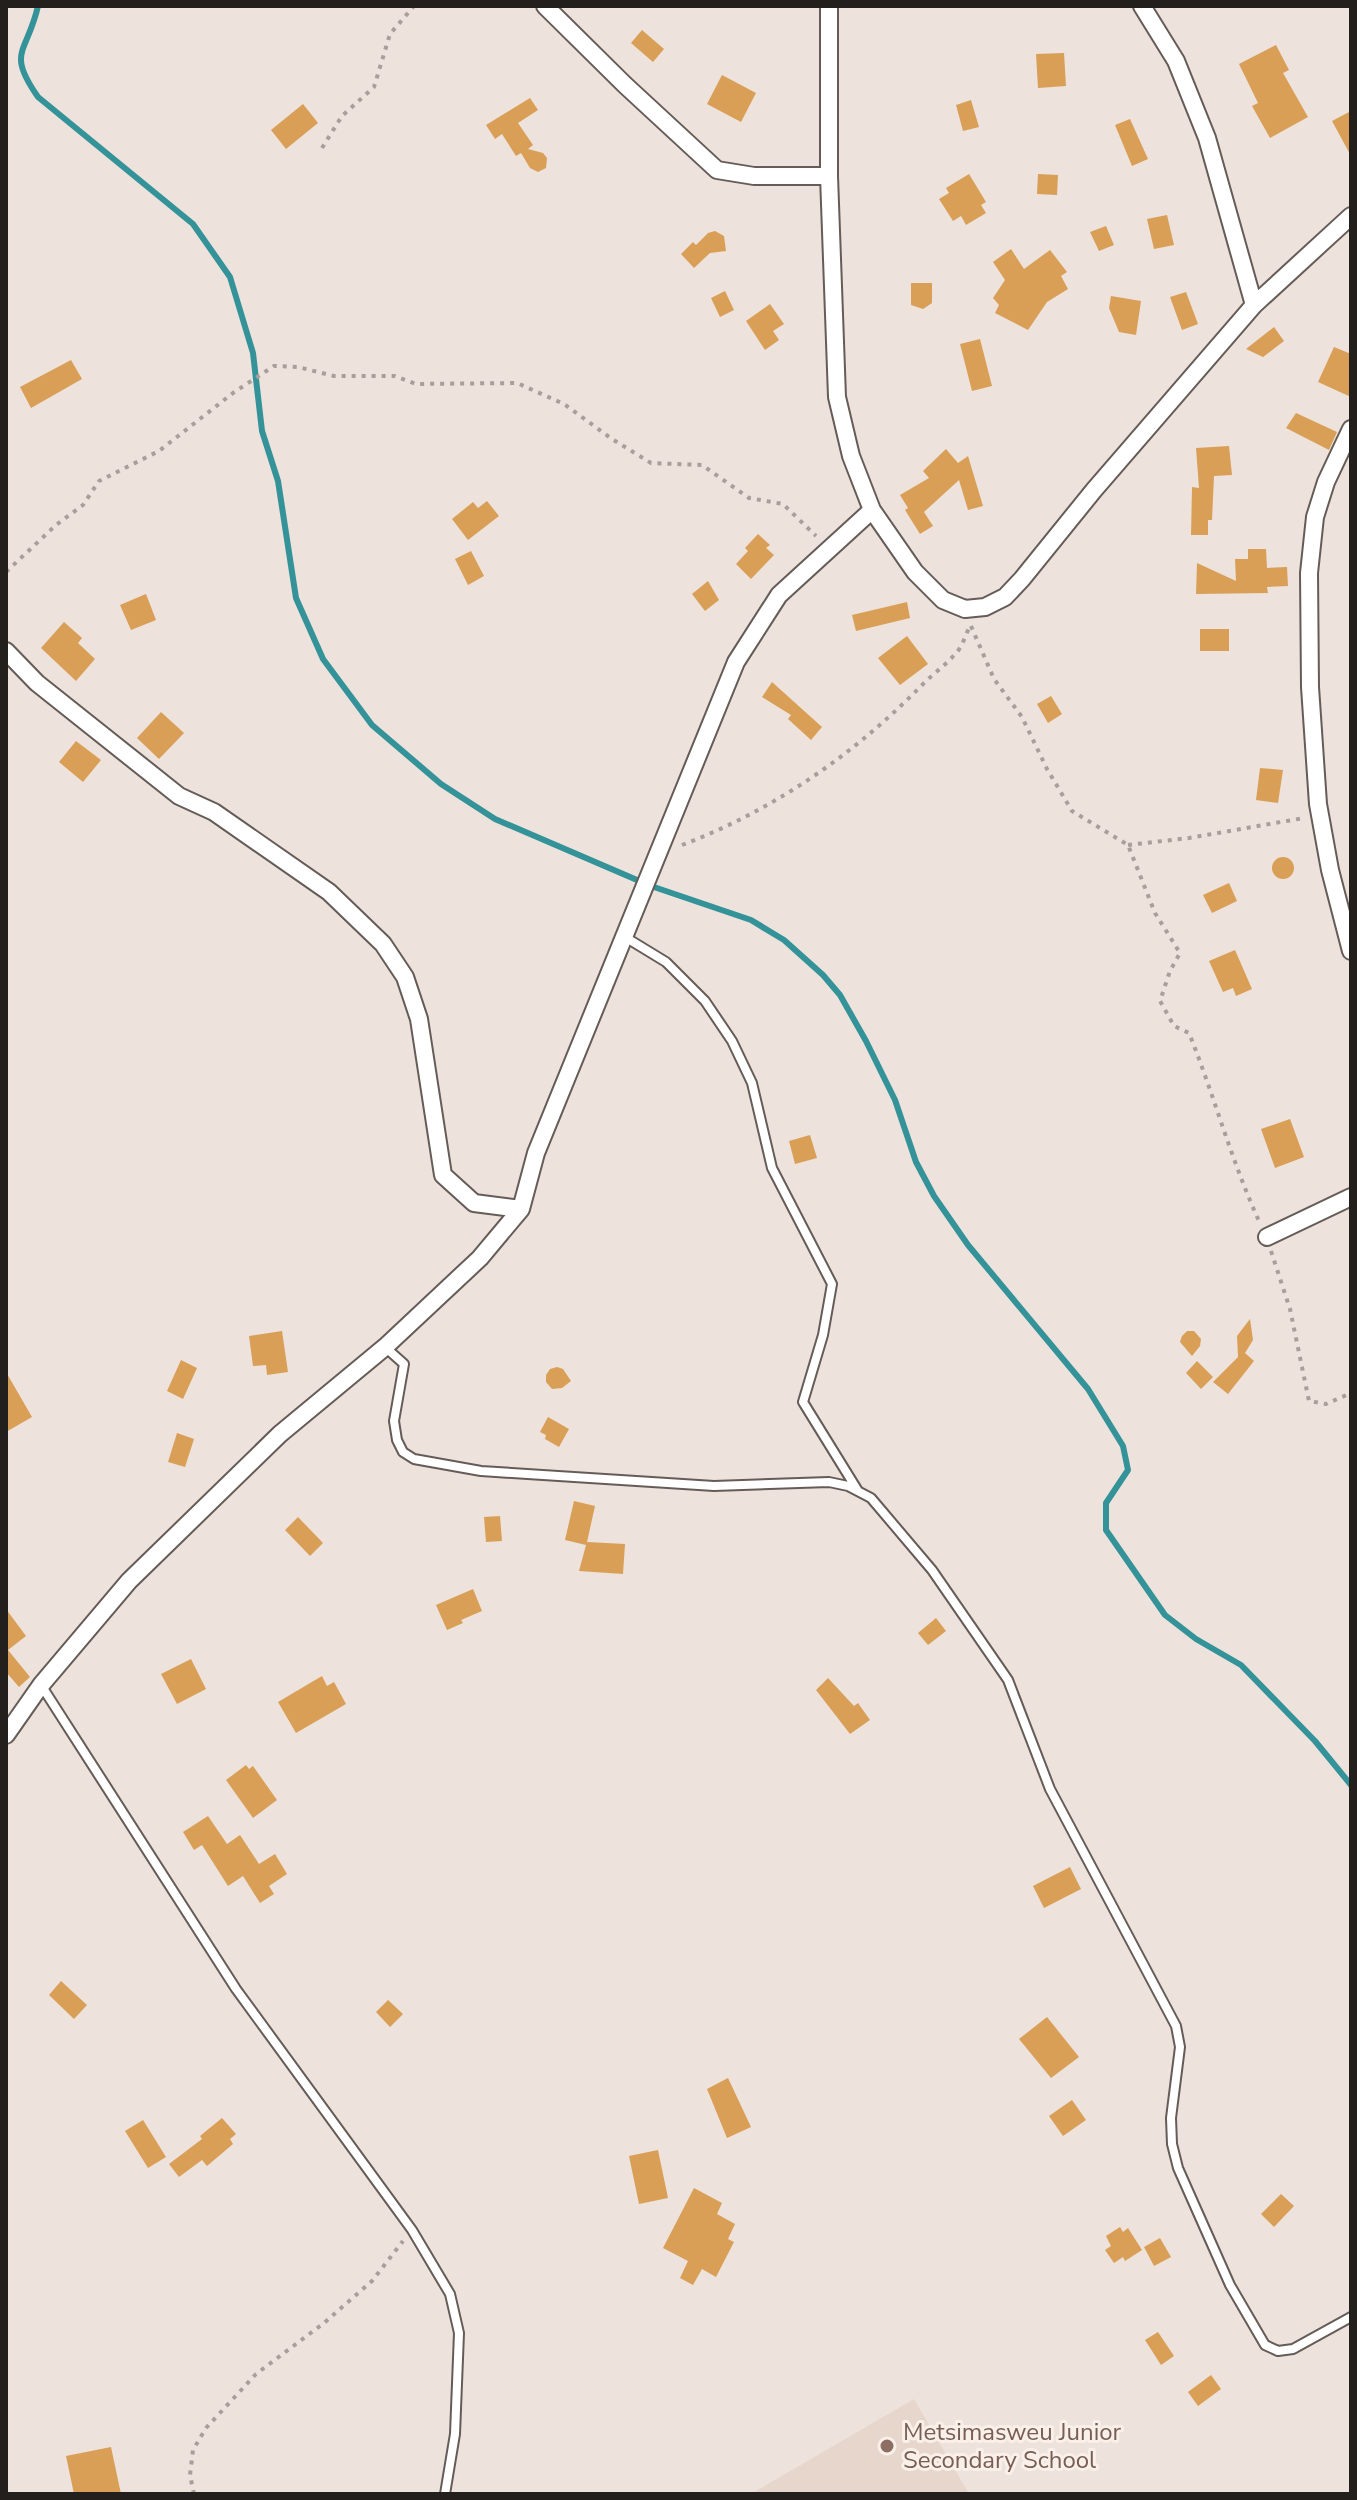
<svg xmlns="http://www.w3.org/2000/svg" width="1357" height="2500" viewBox="0 0 1357 2500" font-family="'Nunito Sans',sans-serif">
	<style>
		.built { fill: #e7d6cb }
		.lines { fill: none; stroke-linecap: round; stroke-linejoin: round }
		.stream { stroke: #349299; stroke-width: 6 }
		.building { fill: #d99f56 }
		.lane-casing { stroke: #655c57; stroke-width: 12 }
		.street-casing { stroke: #655c57; stroke-width: 20 }
		.path { stroke: #a89f9a; stroke-width: 4; stroke-dasharray: 4 6; stroke-linecap: butt }
		.lane { stroke: #fff; stroke-width: 8 }
		.street { stroke: #fff; stroke-width: 16 }
		.education-dot { fill: #8d6e63; stroke: #faf0ea; stroke-width: 3 }
		.labels { text-anchor: middle; dominant-baseline: central; stroke-width: 6; stroke-linejoin: round; paint-order: stroke }
		.education-label { font-size: 24px; fill: #785e54; stroke: #faf0ea; text-anchor: start }
	</style>
	<rect width="100%" height="100%" fill="#ede2dc"/>
	<path class="built" d="M914,2399L969,2494H751Z"/>
	<g class="lines">
		<path class="stream" d="M38,6C27,54 6,51 38,97L193,224L230,277L253,353L262,431L278,481L296,598L323,659L372,725L441,784L495,819L651,886L751,920L784,940L823,975L840,995L866,1041L895,1100L916,1162L934,1196L968,1245L1088,1389L1123,1446L1128,1470L1106,1503V1530L1165,1615L1196,1639L1241,1665L1315,1741L1351,1785"/>
	</g>
	<path class="building" d="M642,30L664,49L653,62L631,43Z
		M1276,45L1289,70L1283,73L1308,117L1270,138L1252,106L1258,103L1239,64Z
		M1064,53L1066,86L1038,88L1036,54Z
		M722,75L756,93L741,122L707,104Z
		M530,98L538,110L518,123L533,145L528,149L543,153L547,158L546,168L538,172L530,168L521,153L516,156L502,134L495,139L486,125Z
		M971,100L979,127L963,131L956,105Z
		M303,104L318,123L286,149L271,130Z
		M1351,111V156L1332,121Z
		M1130,119L1148,159L1132,166L1115,125Z
		M969,174L986,202L981,205L986,213L966,225L961,216L953,221L939,199L949,193L946,188Z
		M1038,174L1058,175L1057,195L1037,194Z
		M1167,215L1174,245L1154,249L1147,219Z
		M1106,226L1114,245L1099,251L1090,232Z
		M715,231L724,236L726,251L710,253L694,268L681,254L693,242L696,245L708,233Z
		M1011,249L1024,269L1050,250L1067,272L1061,276L1068,289L1047,302L1028,330L995,313L999,305L993,298L1005,280L993,262Z
		M911,283H932V303L923,309L911,305Z
		M725,291L734,310L720,317L711,298Z
		M1186,292L1198,324L1182,330L1170,297Z
		M1111,296L1141,301L1136,335L1119,332L1109,308Z
		M770,304L784,324L773,331L779,340L765,350L746,321Z
		M1274,327L1284,341L1263,357L1246,349Z
		M980,339L992,386L972,391L960,344Z
		M1334,347L1351,354V397L1318,382Z
		M71,360L82,379L31,408L20,387Z
		M1296,413L1337,432L1329,450L1286,428Z
		M1229,446L1232,475L1214,476L1212,520H1208V535H1191L1192,487L1199,488L1196,448Z
		M946,449L958,463L968,456L983,506L968,510L959,480L924,512L933,526L920,534L905,510L908,508L900,495L929,478L923,471Z
		M487,501L499,516L468,540L452,519L473,502L478,508Z
		M758,534L770,545L766,548L774,555L751,579L736,564L748,551L745,548Z
		M1248,549H1266L1267,568L1287,567L1288,586L1267,587L1268,593L1196,594L1197,563L1236,581L1235,559H1248Z
		M471,551L484,576L468,585L455,559Z
		M708,581L719,600L705,611L692,594Z
		M146,594L156,620L131,630L120,605Z
		M907,602L910,618L856,631L852,615Z
		M64,622L82,638L78,643L95,659L76,681L41,648Z
		M1200,629H1229V651H1200Z
		M907,636L928,664L900,685L878,658Z
		M772,682L822,727L811,740L788,719L791,715L762,697Z
		M1051,696L1062,714L1048,723L1037,704Z
		M161,712L184,733L159,759L137,738Z
		M76,741L101,760L83,782L59,762Z
		M1260,768L1283,770L1278,803L1256,800Z
		M1272 868a11 11 0 1 1 22 0a11 11 0 1 1-22 0Z
		M1229,883L1237,901L1212,913L1203,895Z
		M1235,950L1252,989L1236,996L1233,988L1223,992L1209,961Z
		M1290,1119L1304,1157L1275,1168L1261,1129Z
		M810,1135L817,1158L795,1164L789,1141Z
		M1250,1319L1253,1340L1245,1353L1254,1361L1228,1394L1213,1382L1238,1357L1237,1336Z
		M282,1331L288,1372L267,1375L266,1365L253,1366L249,1336Z
		M1187,1331H1194L1201,1339L1200,1346L1192,1356L1180,1342L1182,1336Z
		M181,1360L197,1368L183,1399L167,1391Z
		M1197,1361L1213,1377L1201,1389L1186,1373Z
		M557,1367L563,1369L571,1381L562,1388L552,1389L546,1382V1375L550,1369Z
		M6,1372L32,1417L6,1432Z
		M548,1417L569,1429L559,1447L545,1439L546,1435L540,1432Z
		M177,1433L194,1439L185,1467L168,1462Z
		M574,1501L595,1506L587,1542L625,1544L623,1574L579,1571L586,1545L565,1540Z
		M500,1516L502,1541L486,1542L484,1517Z
		M298,1517L323,1543L310,1556L285,1530Z
		M473,1589L482,1611L461,1620L463,1623L447,1630L436,1605Z
		M6,1609L26,1636L8,1650L30,1677L19,1687L6,1672Z
		M936,1618L946,1631L928,1645L918,1633Z
		M191,1659L206,1689L177,1704L161,1674Z
		M322,1676L327,1686L334,1682L346,1704L296,1733L278,1702Z
		M828,1678L854,1706L858,1703L870,1720L850,1734L816,1690Z
		M246,1765L249,1769L253,1766L277,1800L253,1818L226,1780Z
		M208,1816L227,1844L240,1835L259,1864L275,1854L287,1874L269,1886L274,1894L260,1903L243,1876L228,1886L202,1845L194,1850L183,1832Z
		M1070,1867L1081,1889L1044,1908L1033,1886Z
		M61,1981L87,2005L74,2019L49,1995Z
		M388,2000L403,2014L390,2027L376,2012Z
		M1047,2017L1079,2057L1051,2078L1019,2039Z
		M728,2078L751,2127L727,2138L707,2089Z
		M1072,2100L1086,2120L1063,2136L1049,2116Z
		M222,2118L236,2134L230,2139L233,2144L207,2166L202,2160L179,2177L169,2164L202,2139L200,2136Z
		M143,2120L166,2157L148,2168L125,2131Z
		M658,2150L668,2198L639,2204L629,2156Z
		M694,2188L722,2203L717,2214L735,2224L728,2239L734,2242L716,2277L702,2269L693,2285L680,2278L688,2261L663,2248Z
		M1281,2194L1294,2206L1274,2227L1261,2214Z
		M1120,2227L1123,2232L1128,2228L1142,2250L1125,2261L1123,2257L1114,2263L1105,2250L1111,2246L1106,2236Z
		M1160,2238L1171,2257L1154,2266L1144,2247Z
		M1158,2332L1174,2356L1161,2365L1145,2340Z
		M1211,2375L1221,2389L1198,2406L1188,2392Z
		M111,2447L121,2494H74L66,2456Z"/>
	<g class="lines">
		<defs>
			<path id="lane" d="M625,937L666,962L705,1001L732,1041L752,1083L772,1168L832,1284L823,1335L803,1402L858,1491
				M385,1347L404,1364L394,1421L397,1440L403,1452L414,1459L481,1471L714,1486L829,1482L848,1486L871,1498L932,1570L1008,1680L1050,1789L1176,2026L1180,2047L1171,2118L1172,2144L1178,2168L1230,2285L1265,2345L1278,2351L1293,2349L1351,2317
				M41,1685L236,1989L412,2230L450,2294L459,2333L455,2434L445,2494"/>
			<path id="street" d="M545,6L625,85L717,170L754,176H829
				M829,6V176L837,397L851,456L872,510L915,572L943,600L965,609L985,607L1005,597L1022,579L1094,490L1254,305L1351,216
				M1142,6L1176,61L1207,138L1254,305
				M1351,429L1326,482L1315,517L1309,573L1310,687L1318,804L1330,870L1351,951
				M6,651L37,683L179,796L214,812L329,892L383,944L405,977L419,1019L443,1175L474,1203L521,1209
				M1267,1237L1351,1197
				M6,1735L41,1685L129,1581L280,1434L385,1347L480,1258L521,1209L536,1153L736,662L779,595L872,510"/>
		</defs>
		<use href="#lane" class="lane-casing"/>
		<use href="#street" class="street-casing"/>
		<path class="path" d="M322,148L342,116L374,87L390,34L414,6
			M6,572L56,525L83,505L99,481L159,451L233,393L274,366L298,367L334,376H395L416,384L517,383L564,404L612,439L651,463L702,465L749,498L783,504L816,536
			M971,626L994,679L1022,717L1047,769L1072,811L1128,845L1155,913L1180,953L1170,971L1160,1001L1174,1026L1189,1033C1214,1095 1231,1160 1259,1221
			M682,845C774,810 855,754 924,683C934,673 946,665 955,654C962,648 965,636 969,628
			M1128,845L1189,838L1304,818
			M1271,1251L1290,1309L1309,1401L1326,1404L1351,1393
			M194,2494L190,2475L193,2450L206,2428L256,2374L324,2323L372,2281L403,2241"/>
		<use href="#lane" class="lane"/>
		<use href="#street" class="street"/>
	</g>
	<circle class="education-dot" cx="887" cy="2446" r="8"/>
	<g class="labels">
		<g class="education-label">
			<text x="903" y="2432">Metsimasweu Junior<tspan x="903" dy="28">Secondary School</tspan></text>
		</g>
	</g>
	<rect width="1357" height="2500" fill="none" stroke="#221f1c" stroke-width="16"/>
</svg>
